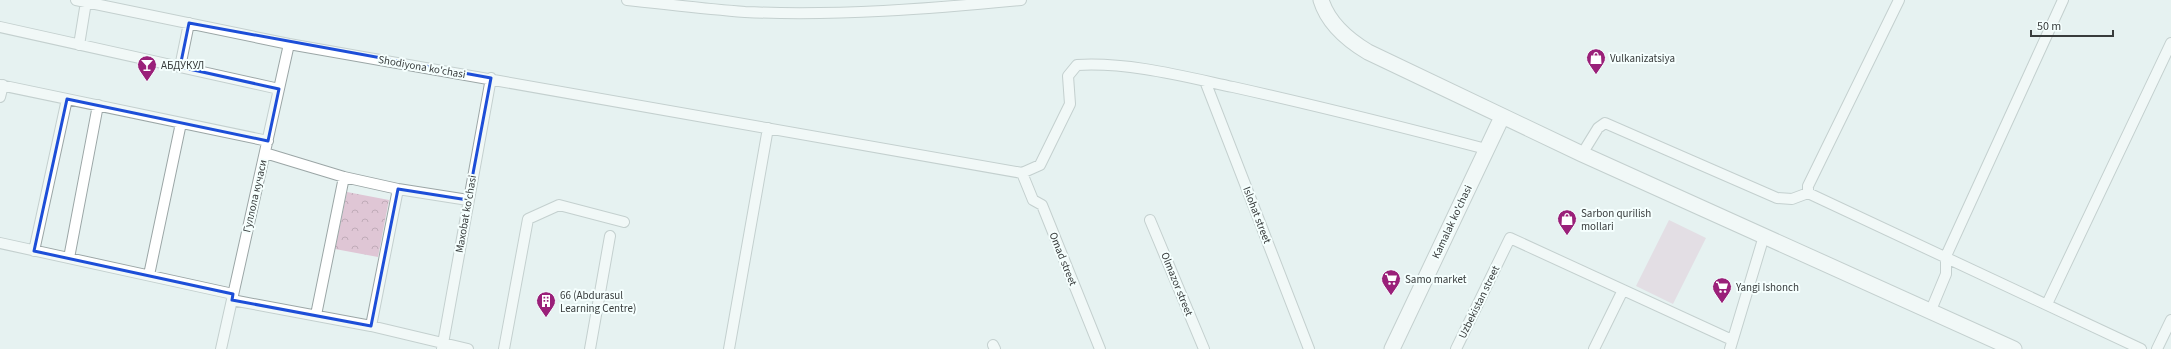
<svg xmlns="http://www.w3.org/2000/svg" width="2171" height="349" viewBox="0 0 2171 349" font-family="'Source Sans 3',sans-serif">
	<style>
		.green { fill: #dfc6d5 }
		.forest { fill: url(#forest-crowns) }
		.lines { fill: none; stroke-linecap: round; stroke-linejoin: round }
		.minor-casing { stroke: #9ba6a6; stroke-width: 12 }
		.secondary-casing { stroke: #9ba6a6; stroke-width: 17 }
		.minor { stroke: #fff; stroke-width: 10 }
		.secondary { stroke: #fff; stroke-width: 15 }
		.marked { fill: none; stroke: #1d4ed8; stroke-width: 3; stroke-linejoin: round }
		.labels { text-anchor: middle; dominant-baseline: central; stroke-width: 4; stroke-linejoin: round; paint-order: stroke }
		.poi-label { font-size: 11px; fill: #383c3c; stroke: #f5fffe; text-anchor: start }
		.street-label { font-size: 11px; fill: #383c3c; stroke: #f5fffe }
	</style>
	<defs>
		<pattern id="forest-crowns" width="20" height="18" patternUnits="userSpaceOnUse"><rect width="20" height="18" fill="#dfc6d5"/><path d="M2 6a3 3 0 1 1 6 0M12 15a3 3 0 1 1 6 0" fill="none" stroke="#c0abb8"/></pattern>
	</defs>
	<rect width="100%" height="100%" fill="#e6f2f1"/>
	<path class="green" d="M1669,220L1706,238L1673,304L1636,286Z"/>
	<path class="forest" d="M347,192L389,200L378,257L335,249Z"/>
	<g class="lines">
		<defs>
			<path id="minor" d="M76,0L289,44L1022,173L1040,165L1070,104L1068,76L1077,65C1129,62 1182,76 1233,87C1318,106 1402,127 1486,149
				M627,0C666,4 705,9 745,12C837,16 930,9 1021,0
				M0,27L279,89
				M79,45L86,2
				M180,67L189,23
				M1205,81L1309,349
				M0,85L268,141
				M0,97L3,85
				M265,153L344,177L398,189L468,200
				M1582,154L1598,128L1605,123L1777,198L1792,199L1808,193L2141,349
				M1022,173L1033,200L1042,205L1100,349
				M1808,193V186L1899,0
				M1150,220L1204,349
				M0,243L233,294
				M34,251L67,99
				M69,258L98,105
				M149,275L181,123
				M232,300L371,326L468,349
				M2047,304L2171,43
				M1931,310L1946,274V256L2063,0
				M316,315L344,177
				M371,326L398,189
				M993,345L995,349
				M221,349L289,44
				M442,349L491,78
				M504,349L528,219L559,205L624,222
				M590,349L610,236
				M729,349L768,128
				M1456,349L1510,238L1732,340
				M1594,349L1623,290
				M1730,349L1764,236
				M2157,349L2171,320"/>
			<path id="secondary" d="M1321,0C1328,23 1348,40 1368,52L1582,154L2014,349
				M1392,349L1502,117"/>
		</defs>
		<use href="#minor" class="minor-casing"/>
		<use href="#secondary" class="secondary-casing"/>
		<use href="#minor" class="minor"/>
		<use href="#secondary" class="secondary"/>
	</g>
	<path d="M0 0H2171V349H0ZM189,23L491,78L468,200L398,189L371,326L232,300L233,294L34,251L67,99L268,141L279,89L180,67Z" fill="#e6f2f1" fill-opacity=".55" fill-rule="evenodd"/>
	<path class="marked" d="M189,23L491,78L468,200L398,189L371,326L232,300L233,294L34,251L67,99L268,141L279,89L180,67Z"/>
	<defs>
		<symbol id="shop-pin" viewBox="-11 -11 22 30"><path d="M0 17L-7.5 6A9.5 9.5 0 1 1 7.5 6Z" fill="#9a2079" stroke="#f5fffe"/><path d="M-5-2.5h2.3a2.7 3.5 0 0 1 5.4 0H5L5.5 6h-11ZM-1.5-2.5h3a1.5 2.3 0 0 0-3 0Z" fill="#fff"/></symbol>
		<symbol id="bar-pin" viewBox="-11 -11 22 30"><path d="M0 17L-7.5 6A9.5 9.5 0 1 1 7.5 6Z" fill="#9a2079" stroke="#f5fffe"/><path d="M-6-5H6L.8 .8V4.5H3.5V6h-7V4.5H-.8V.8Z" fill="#fff"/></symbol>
		<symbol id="supermarket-pin" viewBox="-11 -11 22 30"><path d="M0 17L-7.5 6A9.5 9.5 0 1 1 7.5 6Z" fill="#9a2079" stroke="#f5fffe"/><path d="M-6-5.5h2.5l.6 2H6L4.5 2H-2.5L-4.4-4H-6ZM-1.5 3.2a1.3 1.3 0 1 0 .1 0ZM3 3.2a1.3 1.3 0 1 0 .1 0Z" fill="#fff"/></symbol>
		<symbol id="building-pin" viewBox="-11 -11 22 30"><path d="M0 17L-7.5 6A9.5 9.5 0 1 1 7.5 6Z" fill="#9a2079" stroke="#f5fffe"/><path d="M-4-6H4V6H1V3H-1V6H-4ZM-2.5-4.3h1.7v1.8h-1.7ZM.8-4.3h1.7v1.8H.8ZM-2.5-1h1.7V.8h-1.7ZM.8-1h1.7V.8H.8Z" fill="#fff"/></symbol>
	</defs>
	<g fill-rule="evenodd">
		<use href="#shop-pin" x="1585" y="47" width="22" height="30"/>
		<use href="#bar-pin" x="136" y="54" width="22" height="30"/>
		<use href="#shop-pin" x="1556" y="208" width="22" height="30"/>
		<use href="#supermarket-pin" x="1380" y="268" width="22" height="30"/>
		<use href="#supermarket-pin" x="1711" y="276" width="22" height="30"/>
		<use href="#building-pin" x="535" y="290" width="22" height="30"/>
	</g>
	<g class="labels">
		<g class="poi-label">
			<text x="1610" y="58">Vulkanizatsiya</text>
			<text x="161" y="65">АБДУКУЛ</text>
			<text x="1581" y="213">Sarbon qurilish<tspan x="1581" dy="13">mollari</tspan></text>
			<text x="1405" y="279">Samo market</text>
			<text x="1736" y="287">Yangi Ishonch</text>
			<text x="560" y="295">66 (Abdurasul<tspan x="560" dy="13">Learning Centre)</tspan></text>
		</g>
		<g class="street-label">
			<text transform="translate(422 67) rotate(10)">Shodiyona ko'chasi</text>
			<text transform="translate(255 196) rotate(-77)">Гуллола кучаси</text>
			<text transform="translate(466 214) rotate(-80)">Maxobat ko'chasi</text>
			<text transform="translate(1257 215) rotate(69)">Islohat street</text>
			<text transform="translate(1452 222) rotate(-65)">Kamalak ko'chasi</text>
			<text transform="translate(1063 259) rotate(68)">Omad street</text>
			<text transform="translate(1177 284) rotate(68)">Olmazor street</text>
			<text transform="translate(1479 302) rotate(-64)">Uzbekistan street</text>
		</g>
	</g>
	<path d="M2031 30v6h82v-6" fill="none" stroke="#383c3c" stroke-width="2"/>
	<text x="2037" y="30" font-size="12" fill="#383c3c" stroke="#f5fffe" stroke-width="3" paint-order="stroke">50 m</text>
</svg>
